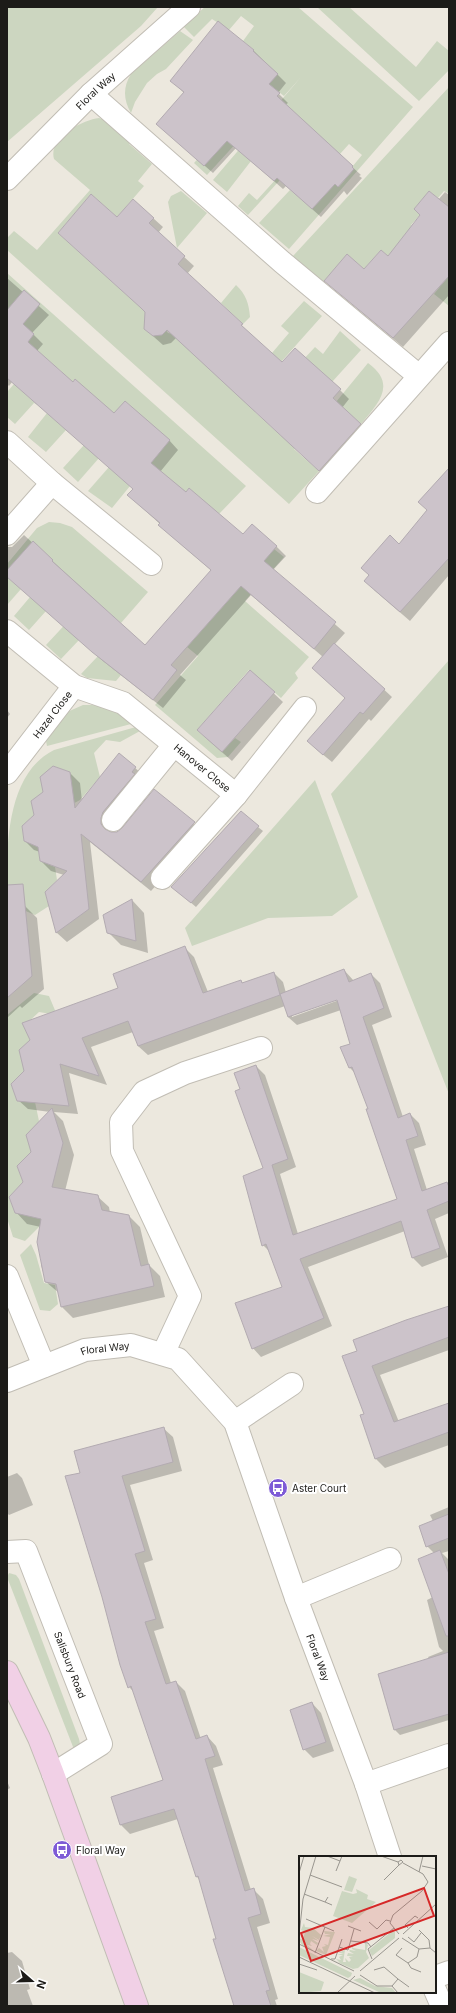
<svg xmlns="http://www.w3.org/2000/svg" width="456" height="2013" viewBox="0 0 456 2013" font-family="Inter,sans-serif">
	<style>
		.green { fill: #ccd6c0 }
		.shadow { fill: #0003; fill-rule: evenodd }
		.building { fill: #ccc3ca; stroke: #b3abb1 }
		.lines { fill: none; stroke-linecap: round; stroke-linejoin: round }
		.street-casing { stroke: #c1bdb4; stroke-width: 24 }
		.secondary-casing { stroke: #c1bdb4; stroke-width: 24 }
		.street { stroke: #fff; stroke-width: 22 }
		.secondary { stroke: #f1d0e6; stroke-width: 22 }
		.labels { text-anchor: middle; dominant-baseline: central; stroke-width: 4; stroke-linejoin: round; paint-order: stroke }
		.street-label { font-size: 10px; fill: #1c1b18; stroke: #fff }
		.poi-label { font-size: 10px; fill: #1c1b18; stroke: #fff; text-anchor: start }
		.inset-road { fill: none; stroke: #99968f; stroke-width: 1 }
		.view { fill: #d62828; fill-opacity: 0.15; stroke: #d62828; stroke-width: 2 }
		.inset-edge { fill: none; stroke: #1c1b18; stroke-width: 2 }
	</style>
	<rect width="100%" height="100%" fill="#ece8de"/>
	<path class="green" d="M7,7H158L141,26L7,142Z
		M205,7H298L413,107L289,249L259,223L290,190L312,209L335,184L339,187L354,169L352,167L362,155L349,144L340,154L300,158L248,215L238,206L249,193L257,200L317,134L251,161L227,192L213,180L301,77L284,96L269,84L278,74L214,99L254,50L243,41L254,26L241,16L229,30L212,19L194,37L183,26Z
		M317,7H349L416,67L437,41L449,51V70L419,101Z
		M180,31L193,40L166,69L157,74L147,83L135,102L131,113C123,99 123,87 131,74Z
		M449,87V194L444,191L438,198L429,191L414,209L420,215L411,225L415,228L390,258L381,250L364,269L347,255L322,283L293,256Z
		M99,118L108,121L131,141L129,144L152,164L138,181L144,186L117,217L91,194L58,233L131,299L174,271L141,308L151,318L144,329L153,336L157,335L164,328L168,333L272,353L289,333L281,326L304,301L322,316L256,390L266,400L255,412L281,436L328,384L303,360L315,347L323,354L340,331L361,350L332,382L325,415L294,449L319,471L289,504L7,250V238L14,231L37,250L90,190L54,159C48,138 82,120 99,118Z
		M218,136L239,140L207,175L194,163Z
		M181,191L207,213L177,248L168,202L171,196Z
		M7,273L246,486L219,514L189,489L160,523L156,520L182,489L139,476L159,453L140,436L99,458L78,482L63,468L84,445L122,426L136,411L125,401L111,417L66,430L46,452L28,437L47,413L66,430L75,379L62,395L53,387L38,405L34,403L15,424L7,417V392L14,384L35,403L62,372L32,346L7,367L34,334L7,312Z
		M449,276V306L434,294Z
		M236,285C246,294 249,304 250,317L243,324L221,303Z
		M368,363C397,384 379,403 361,424L336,402Z
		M109,467L130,486L112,508L88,491Z
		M49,522L60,523L72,527L148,592L121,623L95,600L79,640L61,659L46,645L85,603L46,611L29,630L14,616L30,597L37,578L53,560L33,542L7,570V564L37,528Z
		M274,549L284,557L245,601L309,657L295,673L298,678L281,698L249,670L197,730L222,752L235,738L241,742L228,757L217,758L155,705L198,656L187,647Z
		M7,577L21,589L7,605Z
		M98,656L121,675L116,681L87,678L81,674Z
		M449,660V1094L331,794Z
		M83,705C107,705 114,705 131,724L47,746L46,741L65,713Z
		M136,727L140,731L120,742L106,740L94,753L100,777L80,800L67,807L64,793L72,787L70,772L53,766L34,815L22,826L24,841L38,847L40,861L55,867L57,880L45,892L49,906L35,915L21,909L7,919C7,865 0,777 54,750Z
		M315,780L358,897L332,916L268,918L192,946L185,928Z
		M34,993L49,996L57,1015L39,1012L24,1026L30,1040L24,1071L11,1084L17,1101L35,1102L39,1121L31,1152L17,1166L23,1182L9,1197L15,1213L52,1214L25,1241L13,1237L7,1218V1015Z
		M31,1244L36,1255L44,1283L55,1285L58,1304L50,1311L40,1310L20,1255Z
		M9,1573L16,1575L19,1579L79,1739L80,1744L75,1752L7,1577Z"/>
	<path class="shadow" d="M253,50L286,83L278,93L288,103L285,105L361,175L359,176L362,178L347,195L344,191L321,217L286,186L283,189L236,148L213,173L166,132L184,93L171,80Z
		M445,192L449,195V295L403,347L325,281L364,271L388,257Z
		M133,200L163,227L158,233L194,266L187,274L282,364L340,390L349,399L342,408L369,433L329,479L176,338L171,343L163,345L145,329L146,312L117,218Z
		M7,278L49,315L32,333L43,344L37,351L73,383L114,415L169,440L178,450L160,472L243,536L276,546L286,556L273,570L345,633L335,644L392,697L371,721L369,719L332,762L316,749L346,698L323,657L251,595L180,675L186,680L163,708L103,661L7,575V547H12L24,535L145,646L212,571L169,534L160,524L128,495L134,489L112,469L12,382L9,386L7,384Z
		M449,469V575L410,621L374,590L399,545L428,511Z
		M250,671L283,702L232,761L207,739Z
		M7,710L10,714L7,718Z
		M120,754L145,777L110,828V833H117L123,829L154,791L204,833L151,891L90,842L99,919L67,942L57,933L46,892L64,875L51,871L41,861L40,852L34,850L24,840L35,815L70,773L80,783L82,801Z
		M258,827L263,831L196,907L177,891Z
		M132,900L144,913L148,953L121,945L108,932L104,915Z
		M25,906L37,918L44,989L22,1008L20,1006L7,1018V920Z
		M185,948L194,957L208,992L240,981L243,983L274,973L283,982L286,993L344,970L354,981L371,974L380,983L392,1017L372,1025L403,1117L410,1114L419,1123L426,1145L414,1149L427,1190L447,1184L449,1185V1213L435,1219L448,1257L422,1267L413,1258L405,1231L308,1267L332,1326L261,1357L253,1348L283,1288L270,1252L263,1245L265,1169L241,1090L256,1066L265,1075L296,1167L280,1174L298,1234L398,1200L369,1110L355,1073L349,1067L352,1044L341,1010L297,1025L288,1017L285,1006L148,1055L138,1046L133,1032L91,1047L107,1085L69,1073L78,1114L54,1112L63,1121L74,1155L65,1191L97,1196L109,1207L110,1213L129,1216L140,1227L149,1265L160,1276L165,1297L73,1318L62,1307L59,1293L46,1282L41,1265V1227L27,1224L16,1212L32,1152L50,1112L28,1109L18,1100L119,988ZM341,997L342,999L292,1017V1014Z
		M449,1306V1350L380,1375L399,1422L449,1404V1445L385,1468L376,1459L361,1416L365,1414L358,1351Z
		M163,1428L173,1437L182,1471L130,1485L153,1560L144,1563L164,1628L154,1631L171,1683L176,1682L185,1691L201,1739L207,1736L216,1746L223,1765L213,1768L251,1890L253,1889L263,1899L270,1923L257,1927L278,1999L275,2000L277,2006H235L200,1880L196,1876L178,1819L130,1834L121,1825L112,1797L165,1780L134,1692L129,1687L81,1473Z
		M17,1473L22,1478L33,1505L9,1515L7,1513V1477Z
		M449,1507V1551L442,1553L449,1560V1720L400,1735L395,1730L379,1674L429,1659L428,1657L443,1651L439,1647L427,1600L433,1597L434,1553L427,1546L433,1521L430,1515Z
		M312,1703L321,1713L334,1751L313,1758L304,1749Z
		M7,1781L10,1788L7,1790Z
		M12,1952L22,1961L30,1989L27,1990L33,2006H7V1953Z"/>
	<path class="building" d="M218,21L254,50L253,51L278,74L269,84L280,93L277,96L353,166L352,167L354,169L338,187L335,184L312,209L277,178L274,181L227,141L204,166L156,124L184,92L170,81Z
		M429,191L449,207V276L393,338L324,281L347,254L364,269L381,250L388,256L420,215L414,209Z
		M91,194L117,217L133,199L154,218L149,223L185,256L178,264L243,324L241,325L282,362L295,348L341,389L333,398L361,424L319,471L167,330L162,335L153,336L144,329L145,312L141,308L58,233Z
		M24,290L40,304L23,324L34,334L28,342L73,382L75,379L114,413L125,401L170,440L151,463L186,492L189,488L243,534L252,524L277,546L264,561L336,622L314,649L241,586L171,665L177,670L153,700L92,652L7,577V570L33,541L53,560L52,561L145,645L211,570L158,525L160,523L127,495L133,489L7,378V310Z
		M449,468V558L400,612L364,581L369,575L361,568L390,535L399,544L427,510L418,502Z
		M334,643L385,689L363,714L360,712L323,755L307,741L345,698L312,668Z
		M250,670L275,692L222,752L197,730Z
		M119,753L136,767L132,772L135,774L103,812L101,818V824L105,829L111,832H117L122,828L154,789L195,822L141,882L81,834L89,909L56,933L45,892L67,871L40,861L38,847L24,841L22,826L34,815L31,801L43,792L40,777L53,766L70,772L75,808Z
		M241,811L259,826L191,903L171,887Z
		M23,884L32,976L7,998V885Z
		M132,899L136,941L107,933L103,915Z
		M185,946L203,993L241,980L242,983L274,972L280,995L138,1046L128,1021L82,1038L99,1076L60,1064L69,1106L17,1101L11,1084L24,1071L19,1050L30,1040L22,1023L118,988L113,974Z
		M344,969L349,982L371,973L384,1008L363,1017L398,1118L410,1113L418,1136L406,1140L422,1191L447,1182L449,1187V1201L427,1210L440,1248L412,1258L401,1221L300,1259L324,1318L252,1349L235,1303L282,1287L266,1244L262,1246L243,1176L263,1168L235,1091L240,1089L234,1073L256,1065L288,1159L272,1165L293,1235L397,1199L366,1109H368L352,1067L349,1068L340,1047L350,1044L337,1000L288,1017L280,994Z
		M52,1108L63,1143L52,1187L98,1195L102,1210L129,1215L141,1266L149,1264L154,1286L61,1307L56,1284L45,1282L37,1242L41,1219L15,1213L9,1197L23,1182L17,1166L31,1152L26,1135Z
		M449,1306V1337L372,1366L394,1422L449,1403V1432L375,1459L360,1415L364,1414L342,1356L357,1351L353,1340L406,1320Z
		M164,1427L173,1462L122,1476L145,1551L135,1554L156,1619L145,1622L166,1684L176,1681L196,1739L207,1735L215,1756L205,1759L245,1891L254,1888L261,1914L248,1918L270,1990L266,1991L271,2006H234L213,1939H216L198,1876L196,1877L174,1809L120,1825L111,1797L163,1780L131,1686L128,1688L120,1665L102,1597L65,1476L80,1473L74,1451Z
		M449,1514V1538L426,1547L419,1526Z
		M440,1550L449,1574V1636H446L418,1559Z
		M449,1652V1714L394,1730L378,1674Z
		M312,1702L326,1742L303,1750L290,1710Z"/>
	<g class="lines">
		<defs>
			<g id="street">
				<path d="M91,94L282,262L419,376"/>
				<path id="s1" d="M7,179L91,94L189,7"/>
				<path d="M7,442L52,483L151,564"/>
				<path d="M317,492L449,343"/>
				<path d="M7,534L52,483"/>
				<path id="s2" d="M7,631L74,686L123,703L236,795"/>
				<path id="s3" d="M7,773L74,686"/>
				<path d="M113,820L174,745"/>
				<path d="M162,878L236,795L305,708"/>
				<path d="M7,1276L44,1366"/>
				<path d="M163,1354L190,1296L122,1151L121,1122L144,1092L185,1073L261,1048"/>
				<path id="s4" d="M7,1381L85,1350L131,1345L178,1359L235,1422L296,1598L366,1784L390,1857"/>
				<path d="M235,1422L292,1384"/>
				<path id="s5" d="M7,1552L26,1551L101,1744L53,1774"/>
				<path d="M296,1598L390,1559"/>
				<path d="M366,1784L449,1755"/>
				<path d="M435,1977L449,1972"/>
				<path d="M435,1990L442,2006"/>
			</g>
			<path id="secondary" d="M7,1672L39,1738L53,1774L137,2006"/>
		</defs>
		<use href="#street" class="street-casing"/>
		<use href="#secondary" class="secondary-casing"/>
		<use href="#street" class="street"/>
		<use href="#secondary" class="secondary"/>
	</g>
	<defs>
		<symbol id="bus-disc" viewBox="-11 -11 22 22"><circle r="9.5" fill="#7e5bd6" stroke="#fff"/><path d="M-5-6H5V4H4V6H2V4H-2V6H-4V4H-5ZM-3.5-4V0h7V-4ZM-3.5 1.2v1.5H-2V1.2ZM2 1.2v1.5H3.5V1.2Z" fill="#fff"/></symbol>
	</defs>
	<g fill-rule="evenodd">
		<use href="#bus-disc" x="267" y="1477" width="22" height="22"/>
		<use href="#bus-disc" x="51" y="1839" width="22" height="22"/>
	</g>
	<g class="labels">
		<g class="street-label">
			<text stroke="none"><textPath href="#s1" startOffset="125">Floral Way</textPath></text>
			<text stroke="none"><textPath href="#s3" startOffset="74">Hazel Close</textPath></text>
			<text stroke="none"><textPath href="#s2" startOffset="241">Hanover Close</textPath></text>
			<text stroke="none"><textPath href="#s4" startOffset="104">Floral Way</textPath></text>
			<text stroke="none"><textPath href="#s4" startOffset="514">Floral Way</textPath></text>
			<text stroke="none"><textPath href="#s5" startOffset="141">Salisbury Road</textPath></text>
		</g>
		<g class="poi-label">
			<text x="292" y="1488">Aster Court</text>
			<text x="76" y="1850">Floral Way</text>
		</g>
	</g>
	<g transform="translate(299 1856)">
		<rect width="137" height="137" fill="#ece8de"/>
		<path d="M50,20L58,23L53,36L45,34ZM57,33L69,39L68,43L77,46L53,67L34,60L43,35L54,38L58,37ZM5,67L6,71L14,72L22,79L20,84L13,80L20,85L13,83L19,87L18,89L12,85L11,88L13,90L8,89L15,95L4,90L8,81L4,90L0,85V82L4,84L6,75L17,80L2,74ZM25,75L36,76L27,99L17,95L20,92L25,96L23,91L27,90L25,88L29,89L31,81L24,80L32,78H26ZM92,76H96V82L73,100L70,94ZM66,87L69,89L67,96L70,102L59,112L54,113L31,103L41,107L37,103L42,104L40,101L44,99H38L45,97H39L46,94L44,106H47L46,102L50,106L52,104L50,101L54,100H48L49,97L55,98L50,95L51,94L57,95L53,93L54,89V92L66,94ZM0,91L53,117L52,120L49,122L0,99ZM0,116L25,126L22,135L0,137ZM61,122L76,130L93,132L97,137H82L54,124Z" fill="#ccd6c0"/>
		<path class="inset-road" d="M28,0L41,5M82,0L99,6L100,9L104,6L102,4L99,6M123,10L137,13M37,15L43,0M120,16L124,0M0,17L5,0M11,19L43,31M85,24L100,9M5,38L26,46M29,41L26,46L33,49M7,63L35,75M70,66L78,73L87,64L91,65M49,70L62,75M109,72L106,69L116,60L119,62M120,74L130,84M100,78L91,67L94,59L123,35L129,26L124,18L104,7M104,78L137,48M0,79L4,43L17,0M109,81L115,86L122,77M103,82L120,93L131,92M130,84L131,92L137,97M52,85L69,87L72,91M0,88L55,115M40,91L49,94L55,73M103,92L97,99L109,107M120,93L118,101L109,107L112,112L122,116M16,97L26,71M0,101L76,137M32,103H36L43,83M73,103L69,93L95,72M0,108L18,114M75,114L85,111L99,123M61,115L100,82M61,119L78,130H93L99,137M93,130L99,123L110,131M38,137L56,120"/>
		<path class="view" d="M125,32L135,60L12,105L2,77Z"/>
		<rect width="137" height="137" class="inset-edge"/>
	</g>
	<rect width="456" height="2013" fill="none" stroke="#1c1b18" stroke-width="16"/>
	<g transform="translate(32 1981) rotate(110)" stroke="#ffffff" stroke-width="3" paint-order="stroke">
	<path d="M0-3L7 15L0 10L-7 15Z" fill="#1c1b18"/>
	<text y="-6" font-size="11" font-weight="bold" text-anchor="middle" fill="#1c1b18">N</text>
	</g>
</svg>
